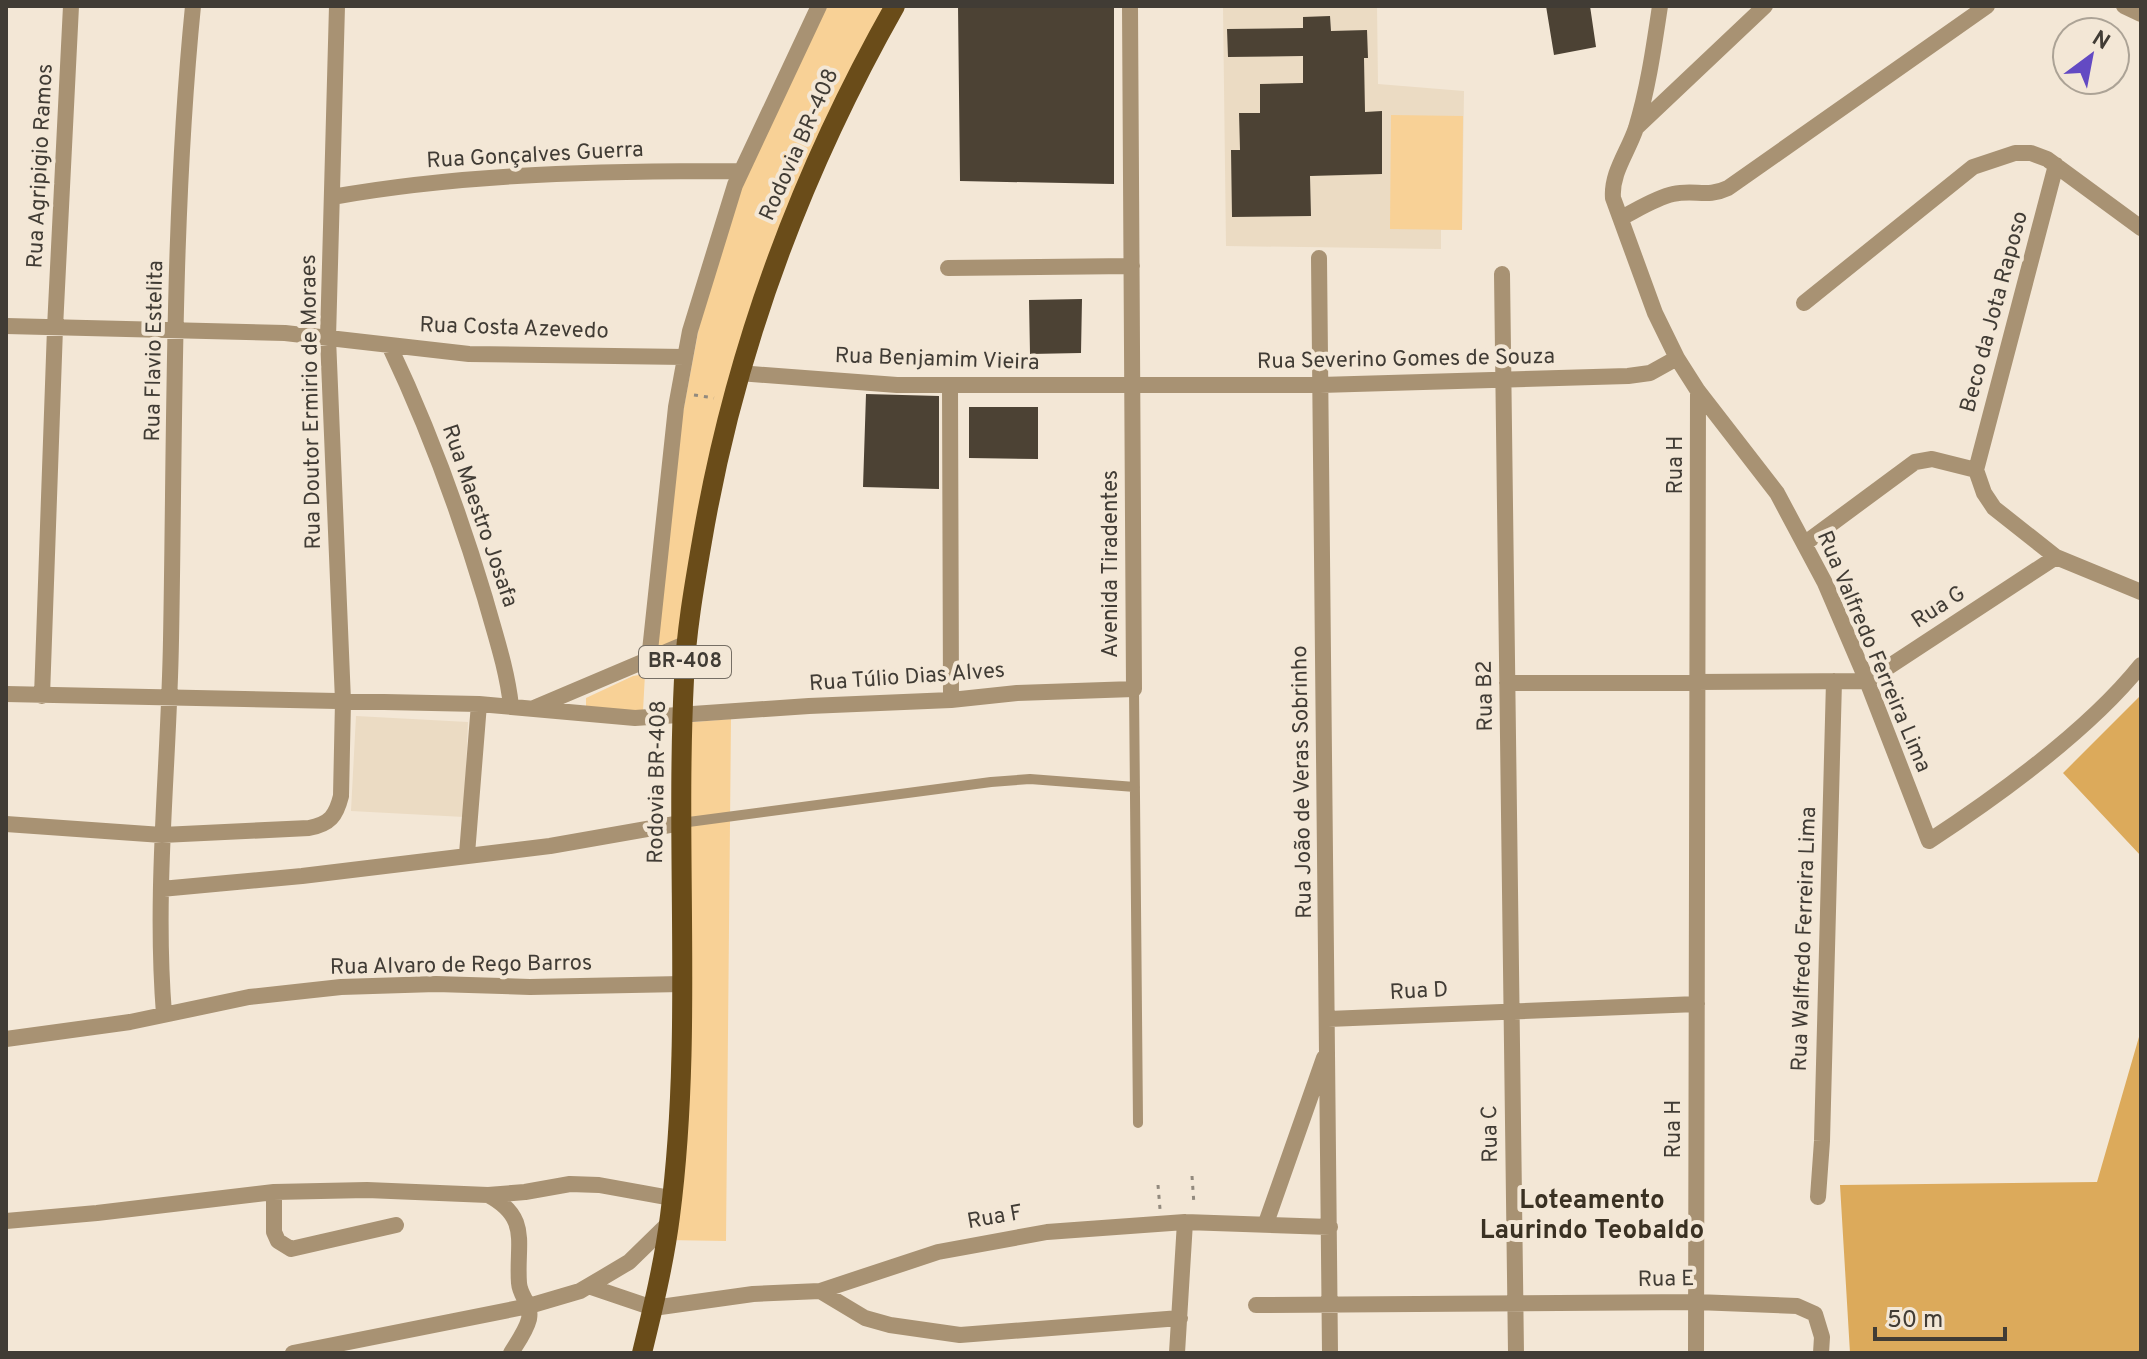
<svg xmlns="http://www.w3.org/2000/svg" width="2147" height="1359" viewBox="0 0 2147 1359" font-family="Overpass,sans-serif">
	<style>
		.built { fill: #ebdbc3 }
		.green { fill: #f8d196 }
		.forest { fill: #dcaa5b }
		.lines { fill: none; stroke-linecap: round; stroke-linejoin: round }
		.stream { stroke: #c29141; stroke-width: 5 }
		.building { fill: #4c4234 }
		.path { stroke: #928a7e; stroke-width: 3; stroke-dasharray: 4 6; stroke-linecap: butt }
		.service { stroke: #a89273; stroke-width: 10 }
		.minor { stroke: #a89273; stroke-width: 16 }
		.tertiary { stroke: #a89273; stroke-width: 16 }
		.primary { stroke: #6a4c19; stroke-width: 20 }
		.labels { text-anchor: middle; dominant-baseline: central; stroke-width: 8; stroke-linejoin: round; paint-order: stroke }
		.shield { fill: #f3e7d6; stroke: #766f65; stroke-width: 2 }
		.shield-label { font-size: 20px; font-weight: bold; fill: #413c35 }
		.street-label { font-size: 22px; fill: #413c35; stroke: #f3e7d6 }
		.quarter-label { font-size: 26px; font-weight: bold; fill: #3a3123; stroke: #f3e7d6 }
	</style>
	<rect width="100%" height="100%" fill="#f3e7d6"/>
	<path class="built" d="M1377,6L1378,84L1464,91L1462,230H1441V249L1226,246L1223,7Z
		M356,716L468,722L464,817L351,811Z"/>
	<path class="green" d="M819,6H895L867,57L739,373L687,643L649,660L664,514L714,247Z
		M1391,115L1463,116L1462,230L1390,229Z
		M645,674L643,711L586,708V698L633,676Z
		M731,719L726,1241L666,1240L682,723Z"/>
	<path class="forest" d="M2141,695V856L2063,773Z
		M2141,1030V1353H1850L1840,1185L2097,1182Z"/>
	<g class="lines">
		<path class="stream" d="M2140,1353L2141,1351"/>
	</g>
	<path class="building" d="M958,6H1114V184L960,181Z
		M1546,6H1590L1596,47L1554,55Z
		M1330,16L1331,31L1367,30L1368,58H1364L1365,112L1382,111V174L1310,176L1311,216L1232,217L1231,150H1240L1239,113H1260V84L1303,83V56L1228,57L1227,29L1303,28V17Z
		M1082,299L1081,353L1030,354L1029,300Z
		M866,394L939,396V489L863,487Z
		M969,407H1038V459L969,458Z"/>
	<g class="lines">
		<path class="path" d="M694,395L714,398
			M1192,1176L1194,1205
			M1158,1185L1160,1209"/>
		<path class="service" d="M1134,689L1138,1123
			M681,823L991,782L1030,779L1135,787"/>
		<path class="minor" d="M1660,6C1654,46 1648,89 1636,128C1628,152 1611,173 1613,198L1655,313L1677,358L1698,391L1777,493L1825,583L1867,681L1929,841C1999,795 2089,730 2141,665
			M1637,127L1765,6
			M332,197C467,173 604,171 741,171
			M1621,218C1637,210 1655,198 1673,194C1695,189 1707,198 1728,188L1987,6
			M1319,258L1330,1353
			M948,268L1132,266
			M1502,274L1516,1353
			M1804,303L1973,167L2015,153H2031L2047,159L2141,228
			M6,326L285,333L469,354L685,357
			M389,345C428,427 459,511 485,598C495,634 507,669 511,706
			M739,373L897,385H1320L1628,376L1650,373L1677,358
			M950,385L951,700
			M1976,470L2056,165
			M1976,470L1984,493L1994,508L2056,557L2141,592
			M1804,544L1915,462L1932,459L1976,470
			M649,660L676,407L690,331L735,185L819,6
			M1507,683L1867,681L2056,557
			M6,694L479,704L635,718L809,706L951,700L1017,693L1134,689L1130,6
			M42,696L55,328L71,6
			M536,707L687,643
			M6,824L162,835L309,828C330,824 336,816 341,796L343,701L328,338L337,6
			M467,854L479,704
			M161,889L302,876L550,846L681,823
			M164,1014C154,889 169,765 171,640C175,429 172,216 193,6
			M1328,1019L1697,1004
			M6,1039L130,1022L249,997L341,987L436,984L530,987L682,984
			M274,1192V1232L278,1241L291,1249L396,1225
			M488,1195C531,1218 516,1243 519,1283C520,1297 532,1304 529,1319C526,1331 517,1343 511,1353
			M1818,1197L1822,1141L1834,681
			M6,1221L97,1213L274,1192L367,1190L488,1195L525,1192L570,1184L599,1185L671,1198
			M1266,1223L1324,1058
			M591,1287L653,1308L753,1294L820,1291L938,1252L1047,1232L1185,1222L1330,1227
			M820,1291L865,1318L890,1325L960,1335L1180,1318
			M1256,1305L1696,1302L1797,1306L1815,1314L1822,1337L1821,1353
			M293,1353L529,1306L580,1291L629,1262L669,1223
			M1177,1353L1185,1222
			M1696,1353L1698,391"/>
		<path class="tertiary" d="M2124,6L2141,14"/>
		<path class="primary" d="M642,1353C653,1308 664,1263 670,1216C693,1039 675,858 684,679C686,633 694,587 702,541C734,353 801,172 895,6"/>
	</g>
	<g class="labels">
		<rect class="shield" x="639" y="646" width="92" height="32" rx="6"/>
		<g class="shield-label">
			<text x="685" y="662">BR-408</text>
		</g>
		<g class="street-label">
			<text transform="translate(800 145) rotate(-66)">Rodovia BR-408</text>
			<text transform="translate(535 156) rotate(-3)">Rua Gonçalves Guerra</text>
			<text transform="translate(41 166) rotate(-87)">Rua Agripigio Ramos</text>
			<text transform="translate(1995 312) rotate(-75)">Beco da Jota Raposo</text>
			<text transform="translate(514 329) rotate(2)">Rua Costa Azevedo</text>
			<text transform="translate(155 351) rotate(-89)">Rua Flavio Estelita</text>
			<text transform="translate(937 360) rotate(2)">Rua Benjamim Vieira</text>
			<text transform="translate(1406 360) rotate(-1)">Rua Severino Gomes de Souza</text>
			<text transform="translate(312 402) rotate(-91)">Rua Doutor Ermirio de Moraes</text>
			<text transform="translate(1676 465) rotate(-90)">Rua H</text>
			<text transform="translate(479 516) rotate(71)">Rua Maestro Josafa</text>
			<text transform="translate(1111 564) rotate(-90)">Avenida Tiradentes</text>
			<text transform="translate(1939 608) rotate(-33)">Rua G</text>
			<text transform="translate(1873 652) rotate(67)">Rua Valfredo Ferreira Lima</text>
			<text transform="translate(907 678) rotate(-4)">Rua Túlio Dias Alves</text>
			<text transform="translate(1486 696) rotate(-91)">Rua B2</text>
			<text transform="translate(658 782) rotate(-89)">Rodovia BR-408</text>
			<text transform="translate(1303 782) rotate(-91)">Rua João de Veras Sobrinho</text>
			<text transform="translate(1805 939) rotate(-88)">Rua Walfredo Ferreira Lima</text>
			<text transform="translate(461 966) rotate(-1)">Rua Alvaro de Rego Barros</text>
			<text transform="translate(1419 992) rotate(-3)">Rua D</text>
			<text transform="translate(1674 1129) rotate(-90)">Rua H</text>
			<text transform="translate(1491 1134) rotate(-91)">Rua C</text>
			<text transform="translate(995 1218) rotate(-10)">Rua F</text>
			<text transform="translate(1666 1280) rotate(-1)">Rua E</text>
		</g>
		<g class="quarter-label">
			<text x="1592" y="1201">Loteamento<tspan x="1592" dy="30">Laurindo Teobaldo</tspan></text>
		</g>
	</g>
	<rect width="2147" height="1359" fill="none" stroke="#413c35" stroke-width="16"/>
	<g transform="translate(2091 56) rotate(32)"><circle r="38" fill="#f3e7d6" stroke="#aca396" stroke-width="2"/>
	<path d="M0-6L14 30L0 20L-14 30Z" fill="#634ac3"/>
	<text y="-12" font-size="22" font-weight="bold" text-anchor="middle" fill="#413c35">N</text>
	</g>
	<path d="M1875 1327v12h130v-12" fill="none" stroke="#413c35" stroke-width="4"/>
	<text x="1887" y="1327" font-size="24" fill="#413c35" stroke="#f3e7d6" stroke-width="6" paint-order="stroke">50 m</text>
</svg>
